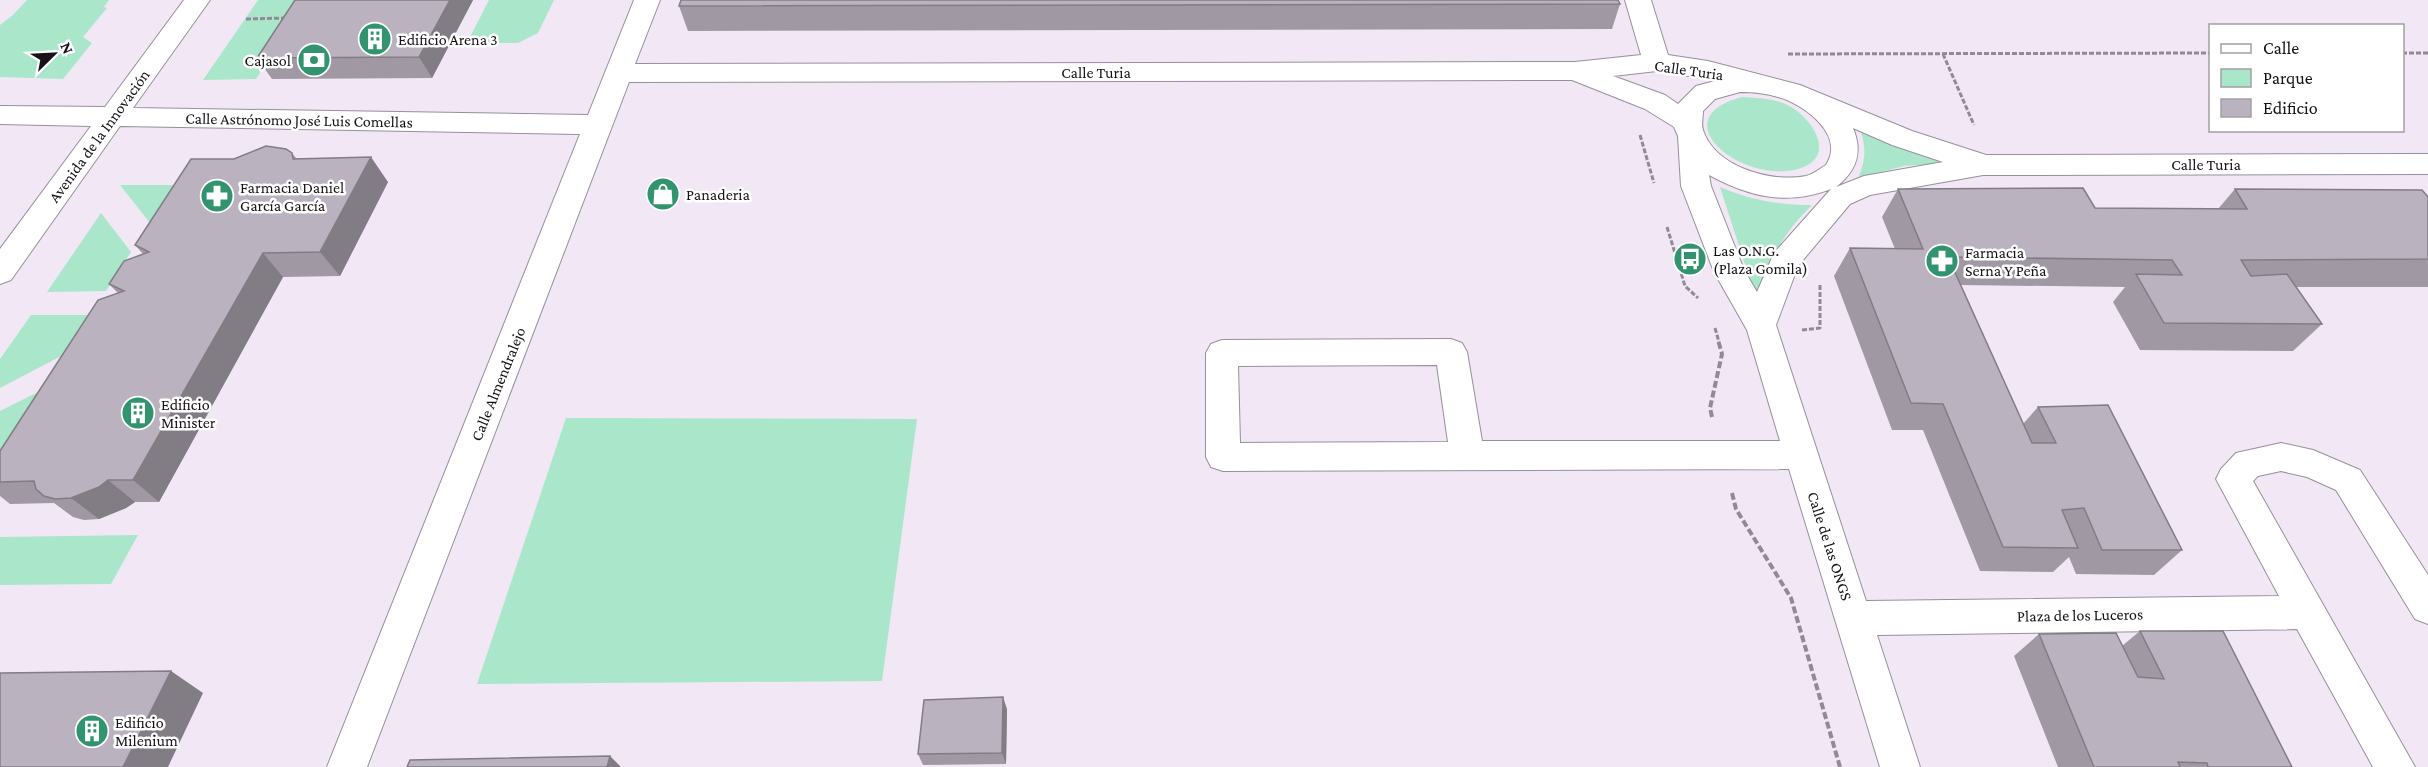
<svg xmlns="http://www.w3.org/2000/svg" width="2428" height="767" viewBox="0 0 2428 767" font-family="'Crimson Pro',serif">
	<style>
		.green { fill: #aae7ca }
		.lines { fill: none; stroke-linecap: round; stroke-linejoin: round }
		.minor-casing { stroke: #988f9c; stroke-width: 2 }
		.path-far1 { stroke: #918a94; stroke-width: 3; stroke-dasharray: 5 2; stroke-linecap: butt }
		.path { stroke: #918a94; stroke-width: 4; stroke-dasharray: 7 3; stroke-linecap: butt }
		.minor { fill: #fff; fill-rule: evenodd }
		.wall { fill: #a099a3 }
		.shaded-wall { fill: #827d85 }
		.building { fill: #bab2be; stroke: #827d85; stroke-width: 1.5 }
		.labels { text-anchor: middle; dominant-baseline: central; stroke-width: 5; stroke-linejoin: round; paint-order: stroke }
		.poi-label { font-size: 16px; fill: #161217; stroke: #fff; text-anchor: start }
		.street-label { font-size: 16px; fill: #161217; stroke: #fff }
	</style>
	<rect width="100%" height="100%" fill="#f1e7f5"/>
	<path class="green" d="M27,0H109L104,7L107,8L83,37L92,43L63,79L0,77V25L13,15Z
		M258,0H307L256,79L203,80Z
		M489,0H554L538,33L518,43H467Z
		M1742,97C1756,98 1770,98 1783,103C1813,115 1841,160 1794,170C1737,181 1662,118 1742,97Z
		M1860,129L1949,163L1904,166L1862,177L1859,176C1866,159 1866,147 1860,129Z
		M120,185H174L150,223Z
		M1720,187C1750,200 1779,205 1812,205C1777,240 1769,261 1759,308Z
		M101,213L131,252L106,291L47,292Z
		M31,315H90L65,354L0,388V359Z
		M40,391L0,451V411Z
		M566,418L917,419L882,681L477,684Z
		M138,535L111,584L0,585V537Z"/>
	<g class="lines">
		<defs>
			<path id="minor" d="M184,0H210L133,108L588,115L634,0H660L635,64L1575,62L1641,55L1625,0H1651L1668,55L1708,61L1800,85L1912,131L1986,155L2428,154V174L1983,175L1870,195L1850,204L1798,266L1776,325L1866,601L2279,596L2216,479L2221,469L2236,453L2281,443L2313,450L2360,470L2428,575V624L2415,619L2336,490L2307,477L2281,471L2258,476L2253,481L2415,767H2373L2297,629L1877,635L1920,767H1880L1789,469L1223,471L1211,467L1206,457V353L1211,344L1222,340L1451,339L1462,343L1467,352L1482,441H1780L1747,330L1714,272L1681,186L1678,136L1674,127L1645,109L1572,80L629,82L367,767H327L580,134L120,126L11,280L0,284V249L91,126L0,124V106L105,107ZM1657,71L1708,79L1715,81L1696,86L1678,104L1665,95L1613,76ZM1740,92C1752,92 1765,93 1778,97C1803,104 1846,134 1826,165C1819,169 1814,174 1806,176C1771,183 1715,167 1703,130C1701,124 1703,117 1703,111L1715,99ZM1853,128L1892,145L1943,162L1864,176L1836,187C1857,171 1863,152 1853,128ZM1709,175C1750,197 1786,206 1831,189L1774,253L1757,292L1744,270L1711,186ZM1437,365L1448,442L1240,443L1238,366Z"/>
		</defs>
		<use href="#minor" class="minor-casing"/>
		<path class="path-far1" d="M246,19L286,18
			M2402,53H2428
			M1788,54L2210,53
			M1943,54L1974,125
			M1640,135L1654,183
			M1667,227L1685,286L1698,298
			M1715,328L1719,342
			M1802,330L1820,328V284"/>
		<path class="path" d="M1712,417L1710,408L1722,354L1718,340
			M1732,493L1736,509L1791,598L1840,767"/>
		<use href="#minor" class="minor"/>
	</g>
	<path class="wall" d="M295,0H473L432,78L272,79L257,58Z
		M1620,4L1612,29L688,31L679,6Z
		M292,153L296,158L388,182L340,276L283,277L159,502H135L126,508L99,519L84,520L73,517L54,503L10,504L0,496V451L118,293L109,284L143,254L135,245Z
		M1898,189L2095,208L2218,209L2235,189L2428,197V287H2296L2322,324L2293,351L2140,350L2113,302L2125,287L1961,285L2023,424L2038,407L2182,550L2154,575L2076,574L2069,557L2053,572L1980,571L1923,430H1892L1834,276L1850,248L1895,249L1882,217Z
		M2140,631L2292,767H2058L2014,656L2039,634L2122,646Z
		M1007,709L1006,764L923,765L918,754Z"/>
	<path class="shaded-wall" d="M450,0H473L432,78L419,57Z
		M371,157L388,182L340,276L320,252Z
		M263,253L283,277L159,502L133,480Z
		M108,480L135,502L126,508L99,519L71,498Z
		M171,671L203,693L168,767H123Z
		M1003,697L1007,709L1006,764L1002,753Z
		M610,756L621,767H607Z"/>
	<path class="building" d="M295,0H450L419,57L257,58Z
		M681,0H1618L1620,4L679,6Z
		M266,146L286,149L292,153L293,159L371,157L320,252L263,253L133,480H108L99,487L71,498L55,499L44,496L36,489L34,481L0,482V451L98,300L124,291L109,284L124,261L149,252L135,245L191,159H234Z
		M2083,188L2095,208L2247,209L2235,189L2422,190L2428,197V259L2241,260L2251,276L2287,274L2322,324L2164,323L2136,274L2182,275L2172,260L1948,257L2032,443H2056L2038,407L2108,405L2182,550H2102L2084,508L2062,510L2078,548L2003,547L1943,404L1911,403L1850,248L1923,249L1898,189Z
		M2140,631H2223L2292,767H2208L2207,763L2178,762L2180,767H2094L2039,634L2116,633L2138,677L2164,679Z
		M171,671L123,767H0V673Z
		M1003,697L1002,753L918,754L924,700Z
		M610,756L607,767H407L410,760Z"/>
	<defs>
		<symbol id="building-disc" viewBox="-11 -11 22 22"><circle r="9.5" fill="#31946e" stroke="#fff"/><path d="M-4-6H4V6H1V3H-1V6H-4ZM-2.5-4.3h1.7v1.8h-1.7ZM.8-4.3h1.7v1.8H.8ZM-2.5-1h1.7V.8h-1.7ZM.8-1h1.7V.8H.8Z" fill="#fff"/></symbol>
		<symbol id="bank-disc" viewBox="-11 -11 22 22"><circle r="9.5" fill="#31946e" stroke="#fff"/><path d="M-6-4H6V4H-6ZM0-2.3a2.3 2.3 0 1 0 0 4.6a2.3 2.3 0 1 0 0-4.6Z" fill="#fff"/></symbol>
		<symbol id="shop-disc" viewBox="-11 -11 22 22"><circle r="9.5" fill="#31946e" stroke="#fff"/><path d="M-5-2.5h2.3a2.7 3.5 0 0 1 5.4 0H5L5.5 6h-11ZM-1.5-2.5h3a1.5 2.3 0 0 0-3 0Z" fill="#fff"/></symbol>
		<symbol id="pharmacy-disc" viewBox="-11 -11 22 22"><circle r="9.5" fill="#31946e" stroke="#fff"/><path d="M-2-6h4v4h4v4h-4v4h-4v-4h-4v-4h4Z" fill="#fff"/></symbol>
		<symbol id="bus-disc" viewBox="-11 -11 22 22"><circle r="9.5" fill="#31946e" stroke="#fff"/><path d="M-5-6H5V4H4V6H2V4H-2V6H-4V4H-5ZM-3.5-4V0h7V-4ZM-3.5 1.2v1.5H-2V1.2ZM2 1.2v1.5H3.5V1.2Z" fill="#fff"/></symbol>
	</defs>
	<g fill-rule="evenodd">
		<use href="#building-disc" x="356" y="20" width="38" height="38"/>
		<use href="#bank-disc" x="295" y="41" width="38" height="38"/>
		<use href="#shop-disc" x="644" y="175" width="38" height="38"/>
		<use href="#pharmacy-disc" x="198" y="177" width="38" height="38"/>
		<use href="#bus-disc" x="1671" y="240" width="38" height="38"/>
		<use href="#pharmacy-disc" x="1923" y="242" width="38" height="38"/>
		<use href="#building-disc" x="119" y="394" width="38" height="38"/>
		<use href="#building-disc" x="73" y="712" width="38" height="38"/>
	</g>
	<g class="labels">
		<g class="poi-label">
			<text x="398" y="39">Edificio Arena 3</text>
			<text x="291" y="60" text-anchor="end">Cajasol</text>
			<text x="240" y="187">Farmacia Daniel<tspan x="240" dy="18">García García</tspan></text>
			<text x="686" y="194">Panaderia</text>
			<text x="1713" y="250">Las O.N.G.<tspan x="1713" dy="18">(Plaza Gomila)</tspan></text>
			<text x="1965" y="252">Farmacia<tspan x="1965" dy="18">Serna Y Peña</tspan></text>
			<text x="161" y="404">Edificio<tspan x="161" dy="18">Minister</tspan></text>
			<text x="115" y="722">Edificio<tspan x="115" dy="18">Milenium</tspan></text>
		</g>
		<g class="street-label">
			<text transform="translate(1689 70) rotate(8)">Calle Turia</text>
			<text x="1096" y="72">Calle Turia</text>
			<text transform="translate(299 120) rotate(1)">Calle Astrónomo José Luis Comellas</text>
			<text transform="translate(99 136) rotate(-54)">Avenida de la Innovación</text>
			<text x="2206" y="164">Calle Turia</text>
			<text transform="translate(498 384) rotate(-68)">Calle Almendralejo</text>
			<text transform="translate(1830 546) rotate(72)">Calle de las ONGS</text>
			<text transform="translate(2080 615) rotate(-1)">Plaza de los Luceros</text>
		</g>
	</g>
	<rect x="2209" y="24" width="195" height="108" fill="#ffffff" stroke="#a2a0a2" stroke-width="1.5"/>
	<rect x="2221" y="44" width="30" height="9" fill="#ffffff" stroke="#a2a0a2" stroke-width="1.5"/>
	<text x="2263" y="54" font-size="18" fill="#161217">Calle</text>
	<rect x="2221" y="69" width="30" height="18" fill="#aae7ca" stroke="#a2a0a2" stroke-width="1.5"/>
	<text x="2263" y="84" font-size="18" fill="#161217">Parque</text>
	<rect x="2221" y="99" width="30" height="18" fill="#bab2be" stroke="#a2a0a2" stroke-width="1.5"/>
	<text x="2263" y="114" font-size="18" fill="#161217">Edificio</text>
	<g transform="translate(54 54) rotate(66)" stroke="#ffffff" stroke-width="4.5" paint-order="stroke">
	<path d="M0-4.5L10 22L0 15L-10 22Z" fill="#161217"/>
	<text y="-9" font-size="16" font-weight="bold" text-anchor="middle" fill="#161217">N</text>
	</g>
</svg>
